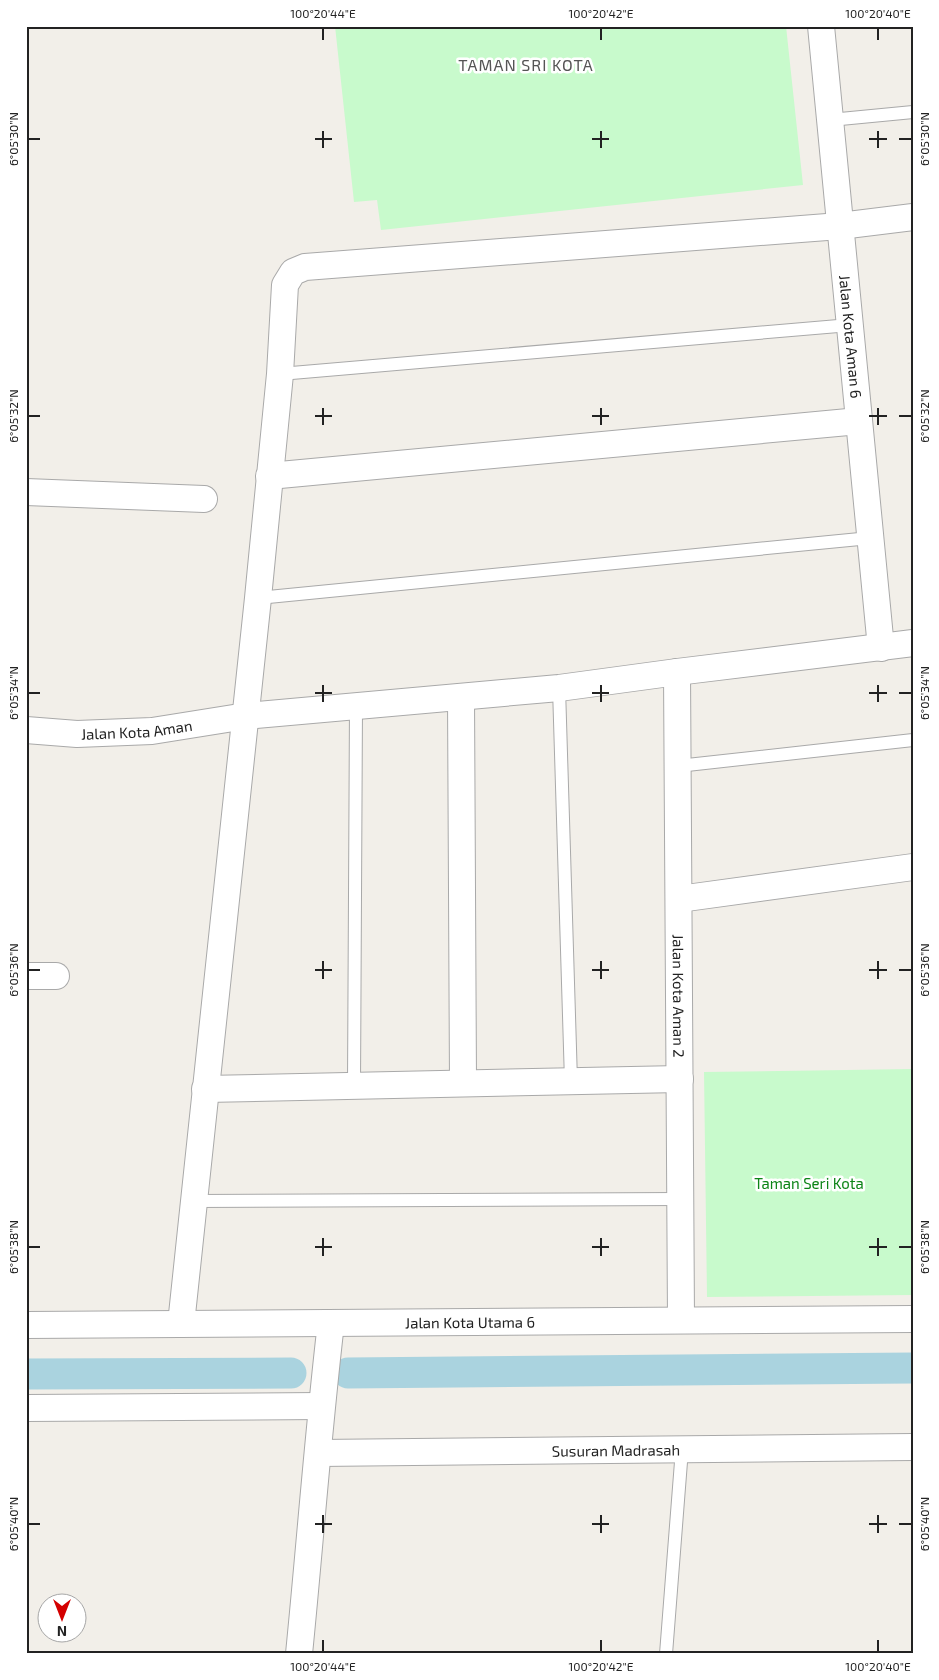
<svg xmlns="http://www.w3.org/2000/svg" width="939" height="1680" viewBox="0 0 939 1680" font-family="'Exo 2',sans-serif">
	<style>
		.park { fill: #c8facc }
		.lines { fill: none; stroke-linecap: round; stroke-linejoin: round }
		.canal { stroke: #aad3df; stroke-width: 31 }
		.service-casing { stroke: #a9a9a9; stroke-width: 14 }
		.minor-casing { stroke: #a9a9a9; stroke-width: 28 }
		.service { stroke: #fff; stroke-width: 12 }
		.minor { stroke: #fff; stroke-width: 26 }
		.ticks { fill: none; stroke: #222; stroke-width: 2 }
		.labels { text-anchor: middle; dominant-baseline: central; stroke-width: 5; stroke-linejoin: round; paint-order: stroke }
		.street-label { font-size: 15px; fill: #222; stroke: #fff }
		.park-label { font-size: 15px; fill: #0c8416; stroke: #fff }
		.neighbourhood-label { font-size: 16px; letter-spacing: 1px; fill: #555; stroke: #fff }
		.neatline { fill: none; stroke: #222; stroke-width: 2 }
		.ticks-label { font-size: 12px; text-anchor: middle; fill: #222 }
	</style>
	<rect width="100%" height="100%" fill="#f2efe9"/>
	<path class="park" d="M335,26H786L803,185L381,230L377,200L354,202Z
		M913,1069V1295L707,1297L704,1072Z"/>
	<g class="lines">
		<path class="canal" d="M348,1373L913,1368
			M26,1374L291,1373"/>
		<defs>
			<path id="service" d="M830,120L913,112
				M280,374L850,325
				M258,598L870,538
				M559,688L571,1081
				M678,766L913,740
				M354,1085L356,706
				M194,1201L681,1199
				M666,1654L682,1449"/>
			<g id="minor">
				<path id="s1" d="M821,26L881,648"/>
				<path d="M269,476L859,421"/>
				<path d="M26,492L204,499"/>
				<path id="s2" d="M677,672L681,1320"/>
				<path d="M461,697L463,1083"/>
				<path id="s3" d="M26,730L77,734L152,731L246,716L559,688L677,672L913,643"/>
				<path d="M679,899L913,867"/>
				<path d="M26,976H56"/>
				<path d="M205,1089L680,1079"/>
				<path d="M181,1324L258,598L280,374L285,285L293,272L305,267L840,226L913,217"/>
				<path id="s4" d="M26,1325L913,1319"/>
				<path d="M26,1408L321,1406"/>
				<path id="s5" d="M318,1453L913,1447"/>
				<path d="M299,1654C310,1544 318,1433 331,1323"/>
			</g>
		</defs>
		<use href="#service" class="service-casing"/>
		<use href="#minor" class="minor-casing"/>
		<use href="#service" class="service"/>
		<use href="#minor" class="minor"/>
	</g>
	<path class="ticks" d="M323,28V40M601,28V40M878,28V40M323,131V148M601,131V148M878,131V148M28,139H40M315,139H332M592,139H609M869,139H887M899,139H912M323,408V425M601,408V425M878,408V425M28,416H40M315,416H332M592,416H609M869,416H887M899,416H912M323,685V702M601,685V702M878,685V702M28,693H40M315,693H332M592,693H609M869,693H887M899,693H912M323,961V979M601,961V979M878,961V979M28,970H40M315,970H332M592,970H609M869,970H887M899,970H912M323,1238V1256M601,1238V1256M878,1238V1256M28,1247H40M315,1247H332M592,1247H609M869,1247H887M899,1247H912M323,1515V1533M601,1515V1533M878,1515V1533M28,1524H40M315,1524H332M592,1524H609M869,1524H887M899,1524H912M323,1640V1652M601,1640V1652M878,1640V1652"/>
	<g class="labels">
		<g class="street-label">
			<text stroke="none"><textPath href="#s1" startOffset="312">Jalan Kota Aman 6</textPath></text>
			<text stroke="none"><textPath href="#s3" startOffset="111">Jalan Kota Aman</textPath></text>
			<text stroke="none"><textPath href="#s2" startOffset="324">Jalan Kota Aman 2</textPath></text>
			<text stroke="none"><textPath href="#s4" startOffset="444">Jalan Kota Utama 6</textPath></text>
			<text stroke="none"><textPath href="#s5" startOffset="298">Susuran Madrasah</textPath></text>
		</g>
		<g class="park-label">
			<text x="809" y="1183">Taman Seri Kota</text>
		</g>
		<g class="neighbourhood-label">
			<text x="526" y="64">TAMAN SRI KOTA</text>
		</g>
	</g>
	<rect width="939" height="1680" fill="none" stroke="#ffffff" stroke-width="55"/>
	<g transform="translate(62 1618) rotate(180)"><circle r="24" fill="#ffffff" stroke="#a7a7a7"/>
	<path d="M0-4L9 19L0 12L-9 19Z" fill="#d40000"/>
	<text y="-8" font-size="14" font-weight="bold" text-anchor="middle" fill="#222222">N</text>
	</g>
	<rect x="28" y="28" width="884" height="1624" class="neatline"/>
	<g class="ticks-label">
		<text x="323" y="18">100°20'44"E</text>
		<text x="601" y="18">100°20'42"E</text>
		<text x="878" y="18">100°20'40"E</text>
		<text transform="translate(925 139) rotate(-90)" y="4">6°05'30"N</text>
		<text transform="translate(14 139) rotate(-90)" y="4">6°05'30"N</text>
		<text transform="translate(925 416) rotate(-90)" y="4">6°05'32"N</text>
		<text transform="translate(14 416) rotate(-90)" y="4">6°05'32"N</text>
		<text transform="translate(14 693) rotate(-90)" y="4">6°05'34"N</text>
		<text transform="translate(925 693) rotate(-90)" y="4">6°05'34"N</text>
		<text transform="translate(14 970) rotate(-90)" y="4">6°05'36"N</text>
		<text transform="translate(925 970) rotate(-90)" y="4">6°05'36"N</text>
		<text transform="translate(14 1247) rotate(-90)" y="4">6°05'38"N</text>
		<text transform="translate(925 1247) rotate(-90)" y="4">6°05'38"N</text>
		<text transform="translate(14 1524) rotate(-90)" y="4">6°05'40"N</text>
		<text transform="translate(925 1524) rotate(-90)" y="4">6°05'40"N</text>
		<text x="323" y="1671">100°20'44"E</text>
		<text x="601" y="1671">100°20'42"E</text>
		<text x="878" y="1671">100°20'40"E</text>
	</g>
</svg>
